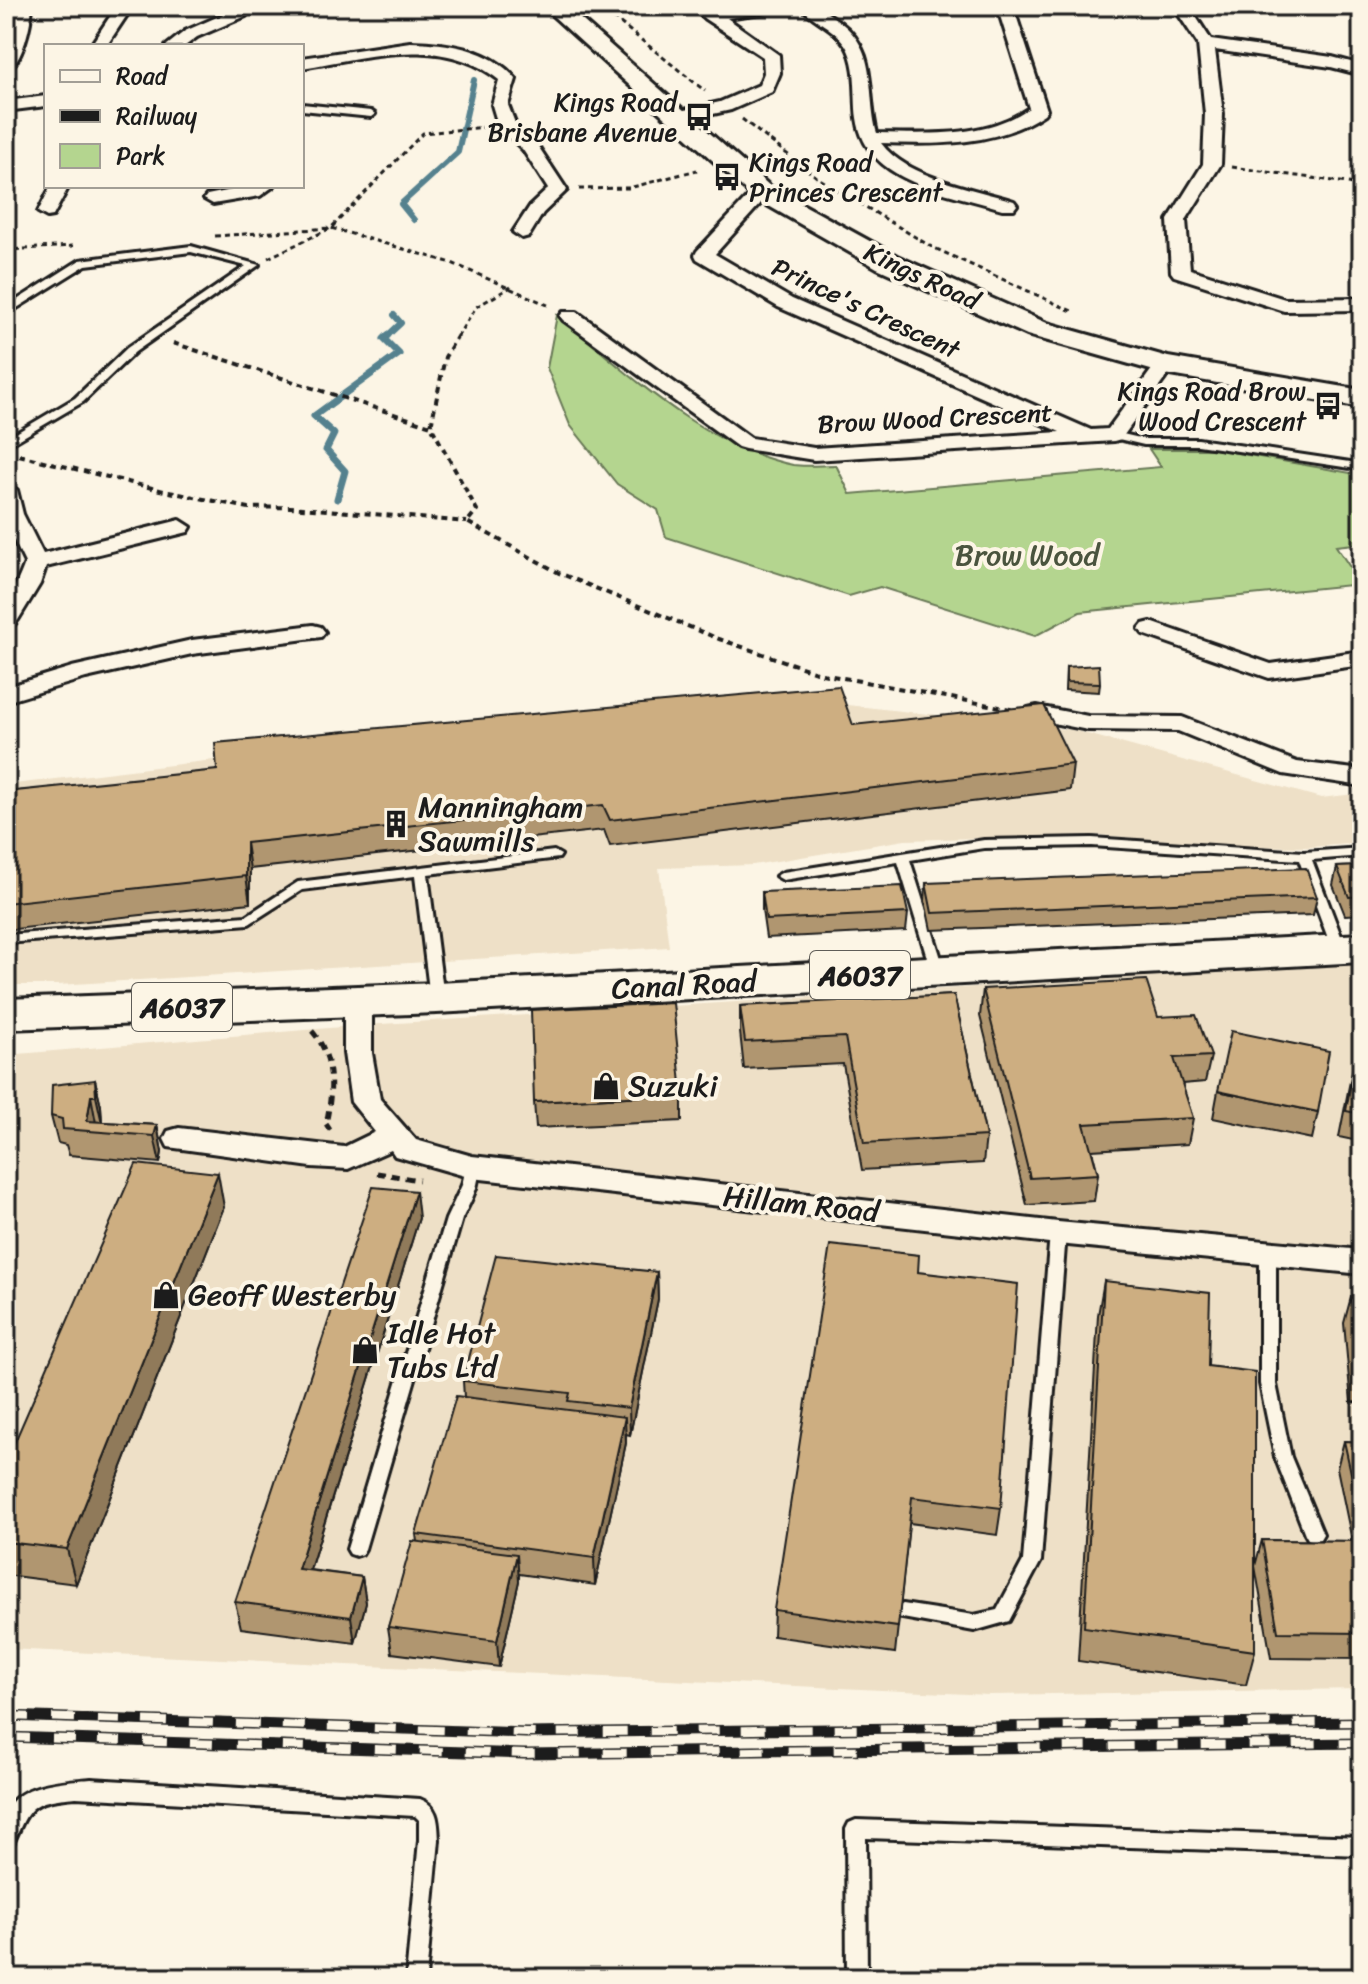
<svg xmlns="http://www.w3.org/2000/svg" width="1368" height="1984" viewBox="0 0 1368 1984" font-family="Sriracha,sans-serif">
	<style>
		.built { fill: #eee0c7 }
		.green { fill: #b4d58f; stroke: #687856; stroke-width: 2 }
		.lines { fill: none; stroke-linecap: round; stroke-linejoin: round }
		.stream-far1 { stroke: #54818e; stroke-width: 6 }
		.stream { stroke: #54818e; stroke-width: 7 }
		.lane-casing { stroke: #1c1c1c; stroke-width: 6 }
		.street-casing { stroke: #1c1c1c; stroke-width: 6 }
		.secondary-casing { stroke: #1c1c1c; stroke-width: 6 }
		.primary-casing { stroke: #1c1c1c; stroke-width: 6 }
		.path-far2 { stroke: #1c1c1c; stroke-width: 3; stroke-dasharray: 5 4; stroke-linecap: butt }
		.path-far1 { stroke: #1c1c1c; stroke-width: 4; stroke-dasharray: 6 5; stroke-linecap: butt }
		.path { stroke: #1c1c1c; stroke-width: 5; stroke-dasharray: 8 6; stroke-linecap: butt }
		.lane { fill: #fcf5e5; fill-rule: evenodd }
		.street { fill: #fcf5e5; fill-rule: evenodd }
		.secondary { fill: #fcf5e5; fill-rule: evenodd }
		.primary { fill: #fcf5e5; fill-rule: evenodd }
		.rail-casing { stroke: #1c1c1c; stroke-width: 11 }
		.rail { stroke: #fcf5e5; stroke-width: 8; stroke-dasharray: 23; stroke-linecap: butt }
		.wall { fill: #b0966f; stroke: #1c1c1c; stroke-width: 2 }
		.shaded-wall { fill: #907a5a; stroke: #1c1c1c; stroke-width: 2 }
		.building { fill: #cdae81; stroke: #1c1c1c; stroke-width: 2 }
		.labels { text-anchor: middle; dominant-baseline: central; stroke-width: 8; stroke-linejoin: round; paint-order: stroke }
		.far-poi-label { font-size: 26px; fill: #1c1c1c; stroke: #fcf5e5; text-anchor: end }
		.far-street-label { font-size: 26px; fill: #1c1c1c; stroke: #fcf5e5 }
		.shield { fill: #fcf5e5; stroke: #5f5d58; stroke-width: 2 }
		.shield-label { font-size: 28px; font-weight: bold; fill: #1c1c1c }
		.park-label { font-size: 30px; fill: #4a543e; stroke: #fcf5e5 }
		.poi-label { font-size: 30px; fill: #1c1c1c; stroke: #fcf5e5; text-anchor: start }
		.street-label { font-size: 30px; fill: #1c1c1c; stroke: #fcf5e5 }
	</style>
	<rect width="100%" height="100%" fill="#fcf5e5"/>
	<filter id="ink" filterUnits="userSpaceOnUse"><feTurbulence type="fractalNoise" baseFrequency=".0125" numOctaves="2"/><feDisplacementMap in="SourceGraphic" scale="16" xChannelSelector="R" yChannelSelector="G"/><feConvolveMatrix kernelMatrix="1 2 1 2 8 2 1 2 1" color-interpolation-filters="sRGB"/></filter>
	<g filter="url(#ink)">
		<path class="built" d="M802,700L1073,730L1321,798L1362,793V843L1311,847L1226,846L1100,835L905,840L753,865L659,868L669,947L58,985H6V785L512,724Z
			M1362,963V1689L989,1695L6,1649V1055L365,1025Z"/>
		<path class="green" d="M557,315C629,373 700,445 793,465C806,467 822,465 836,465L850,494L1161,467L1149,449H1214L1362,475V543L1336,546L1361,584L1080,612L1035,636L880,587L849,596L666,537L658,510L617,484L570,425L547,368Z"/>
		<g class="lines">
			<path class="stream-far1" d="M414,220L401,204L458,152L474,80
				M386,337L401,323L394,315"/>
			<path class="stream" d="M337,499L345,471L326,450L334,434L314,416L399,354L384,339L388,335"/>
			<defs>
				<path id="lane" d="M302,104L371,111L375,114L371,117L302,110Z
					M191,246L259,265L135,352L83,402L6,447V439L75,398L127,348L246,266L191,252L86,265L9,313L6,314V307L80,260Z
					M1114,432L1144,439H1198L1357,463L1362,467L1357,469L1198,445H1144L1110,437L1109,435Z
					M1092,838L1304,852L1362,848V856L1312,860L1346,949L1339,954L1332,949L1299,860L1092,846L984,848L910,860L945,971L938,976L931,971L898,862L783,880L776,876L783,872L984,840Z
					M554,851L561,855L559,858L428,874L444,998L437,1003L430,998L415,876L302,890L249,924L6,943V935L246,916L298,882Z
					M472,1162L477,1163C483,1182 470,1202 462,1219L365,1549L362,1554L356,1556L350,1554L347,1549L446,1219L462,1185L467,1163Z
					M1058,1227L1063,1229L1066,1233L1041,1561L1009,1621L974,1631L897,1617L894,1612L897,1607L903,1604L974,1615L997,1610L1023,1561L1050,1233L1053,1229Z
					M1268,1249L1274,1251L1276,1255V1384L1291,1457L1323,1534L1320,1539L1314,1541L1308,1539L1305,1534L1275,1457L1260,1384V1255L1262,1251Z
					M91,1779L420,1799C439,1806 438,1823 439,1840L426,1978H406L419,1840V1820L415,1816L76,1797C31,1801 30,1805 13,1844L6,1847C6,1837 4,1824 6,1814C13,1783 66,1781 91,1779Z
					M856,1820L1362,1837V1855L866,1838L867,1978H847L846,1829L849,1823Z"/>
				<path id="street" d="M16,6H32C31,22 23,65 6,70C6,47 14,29 16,6Z
					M117,6H133L107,45H95L93,42Z
					M235,6H251L246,16L197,37L185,46H166L185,31L233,10Z
					M691,6H710L716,10L744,6H782L774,11L727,18L779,55L780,73L772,92L731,110L677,122L671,121L668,117L671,113L720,102L759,85L764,73L763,57L705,19Z
					M800,6C818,6 826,11 840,22C879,51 866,92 877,133C928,134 986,138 1029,108L997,6H1013L1047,110L1044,114C997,146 936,145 881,143C906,178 975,189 1014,201L1017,205L1014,209H1002C949,192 866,184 857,118C854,94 858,67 846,46C835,28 813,21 800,6Z
					M1173,6H1189L1211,40L1332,57L1362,65V75L1331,67L1215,50L1223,114L1221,164L1186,220L1190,269L1285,299L1362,298V310L1284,311L1174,276L1171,272L1168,220L1203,164L1205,114L1198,44Z
					M410,42C448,43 490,48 516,79L508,105L515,123L536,143L567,190L543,213L529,236L522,238L513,232L530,206L548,189L523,150L498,125L492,105L499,80C442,34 369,57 302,68V58Z
					M46,96V106L6,111V101Z
					M51,186H69L53,216L47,217L38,212Z
					M252,186H274L260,196L213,204L204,199L207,195Z
					M762,187L771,192L715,254L792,299L1091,430L1108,429L1158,361H1172L1175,365L1121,439L1114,441L814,460L745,449L738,447L563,320L560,316L563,312H577L751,438L814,448L1060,432L778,307L697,259L695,255L697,251L756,188Z
					M6,483L17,490L23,514L43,554L180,520L191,527L188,532L46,567L40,584L18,620L14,625L6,627C6,596 15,591 25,563L6,524Z
					M1151,622L1271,664L1362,651V665L1269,678L1143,634L1139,629L1143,624Z
					M313,625L321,627L325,632L321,637L192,654L86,678L6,702V687L72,667L192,640Z
					M1037,706L1088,716L1182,717L1297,762L1362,770V786L1283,774L1178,731L1088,730L1028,718L1025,713L1028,708Z
					M358,990L368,992L372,999V1053L380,1099L416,1140L472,1156L1058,1222L1362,1250V1274L1058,1244L472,1178L395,1156L391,1150L348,1169L311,1167L168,1147L164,1139L168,1131L179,1128L344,1147L375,1132L351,1102L344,1053V999L348,992Z"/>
				<path id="secondary" d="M542,6H566L771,187L897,256L1047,323L1168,357L1362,390V408L1165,374L1027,335L877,268L753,197Z"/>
				<path id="primary" d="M1362,934V962L437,1013L6,1029V999L437,983Z"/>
			</defs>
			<use href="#lane" class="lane-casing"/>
			<use href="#street" class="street-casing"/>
			<use href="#secondary" class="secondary-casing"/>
			<use href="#primary" class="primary-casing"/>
			<path class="path-far2" d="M520,6L531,16
				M599,6L705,91
				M742,119L818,178L930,246L1074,312
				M1232,167L1362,185
				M579,189L629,188L697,170
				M215,236L331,228L452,263L550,306
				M6,250L73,246
				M268,258L331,228L423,133L486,127
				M457,337L476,307L511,287"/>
			<path class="path-far1" d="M458,335L445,357L431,426L477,510L467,522L559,573L719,639L822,674L1016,710
				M173,343L431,426
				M19,455L164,491L249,508L290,507L467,522"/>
			<path class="path" d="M312,1031C335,1057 333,1092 326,1124L330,1130
				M377,1173L419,1180"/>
			<use href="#lane" class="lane"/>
			<use href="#street" class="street"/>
			<use href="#secondary" class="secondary"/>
			<use href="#primary" class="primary"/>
			<defs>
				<path id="rail" d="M6,1716L526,1733L1362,1722
					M6,1737L525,1754L1362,1743"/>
			</defs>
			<use href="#rail" class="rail-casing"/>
			<use href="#rail" class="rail"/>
		</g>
		<path class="wall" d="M1066,667L1100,683L1099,692L1065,690Z
			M853,725L1073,764L1070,790L610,846L604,830L250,869V903L6,930V792Z
			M1362,866V914L1345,915L1333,885L1337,867Z
			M926,883L1317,897L1313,915L931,930L925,901Z
			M762,892L908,913L906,931L766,938L762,910Z
			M983,989L1158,1017L1211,1056L1205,1082L1182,1084L1193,1118L1188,1144L1092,1150L1098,1174L1094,1201L1027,1205L980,1016Z
			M954,995L986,1136L983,1163L862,1170L843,1064L744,1069L740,1032V1006Z
			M1355,1059L1362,1061V1142L1339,1137L1349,1086Z
			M95,1080L101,1106L102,1122L157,1125L162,1152L160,1163L69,1155L66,1145L58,1143L51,1116Z
			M1218,1091L1318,1112L1312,1139L1213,1118Z
			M682,1094V1121L536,1128L534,1102Z
			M224,1207L76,1584L6,1575V1462Z
			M419,1218L310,1570L362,1577L366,1603L355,1643L241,1628L235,1602Z
			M657,1272L658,1299L630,1435L626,1434V1443L595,1585L519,1574V1581L499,1667L392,1653L388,1627L417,1542L416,1534L464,1397L463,1381Z
			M918,1272L1001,1508L997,1535L909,1523L895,1653L773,1636L774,1610Z
			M1104,1281L1208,1366L1255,1651L1246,1685L1078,1661L1098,1315Z
			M1351,1297L1362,1298V1403L1351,1402L1344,1323Z
			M1344,1441L1362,1442V1659L1271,1658L1255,1566L1262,1540L1352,1541L1337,1468Z"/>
		<path class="shaded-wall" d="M246,843L250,869V903L246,876Z
			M95,1080L101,1106L102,1123L96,1096Z
			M91,1096L96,1123L87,1121Z
			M157,1125L162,1152L160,1163L154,1136Z
			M218,1173L224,1207L76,1584L67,1549Z
			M416,1191L419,1218L302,1595L298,1569Z
			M657,1272L658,1299L630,1435L629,1408Z
			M625,1417L626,1443L595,1585L594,1558Z
			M517,1554L519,1581L499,1667L497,1641Z
			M362,1577L366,1603L355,1643L351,1617Z"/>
		<path class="building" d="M1099,665L1100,683L1066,682V667Z
			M839,686L853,725L1044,705L1073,764L610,820L603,805L246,843V876L6,903V792L217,770L215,743Z
			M1362,866V896L1349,897L1337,867Z
			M1306,868L1317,897L932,913L926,883Z
			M902,886L908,913L766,920L762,892Z
			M1146,980L1158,1017L1196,1015L1211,1056L1174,1058L1193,1118L1084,1124L1098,1174L1030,1178L983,989Z
			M954,995L986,1136L864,1143L845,1037L745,1042L740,1006Z
			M673,1003L682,1094L534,1102L531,1010Z
			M1231,1031L1329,1051L1318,1112L1218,1091Z
			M1355,1059L1362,1061V1114L1346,1111Z
			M95,1080L96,1096H91L87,1121L157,1125L154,1136L63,1129L62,1119L51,1116L52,1085Z
			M136,1164L218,1173L67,1549L6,1542V1462Z
			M373,1187L416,1191L298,1569L362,1577L351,1617L235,1602Z
			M830,1245L919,1255L918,1272L1018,1284L1001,1508L912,1497L898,1627L774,1610Z
			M496,1255L657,1272L629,1408L568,1401L570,1393L463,1381Z
			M1104,1281L1210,1293L1208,1366L1255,1372V1651L1084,1627Z
			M1351,1297L1362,1298V1375H1358Z
			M456,1396L625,1417L594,1558L416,1534Z
			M1344,1441L1362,1442V1523Z
			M1262,1540L1362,1541V1633L1278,1632Z
			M412,1541L517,1554L497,1641L388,1627Z"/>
	</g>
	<defs>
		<symbol id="bus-bare" viewBox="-9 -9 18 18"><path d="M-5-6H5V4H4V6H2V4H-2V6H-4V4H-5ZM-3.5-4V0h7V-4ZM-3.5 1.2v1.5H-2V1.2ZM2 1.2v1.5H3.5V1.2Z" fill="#1c1c1c" stroke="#fcf5e5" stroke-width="2.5" paint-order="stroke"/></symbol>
		<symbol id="building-bare" viewBox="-9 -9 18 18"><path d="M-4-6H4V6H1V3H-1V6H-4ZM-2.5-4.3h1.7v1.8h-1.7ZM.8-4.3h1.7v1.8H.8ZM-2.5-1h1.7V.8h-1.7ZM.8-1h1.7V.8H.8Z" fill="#1c1c1c" stroke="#fcf5e5" stroke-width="2.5" paint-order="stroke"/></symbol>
		<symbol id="shop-bare" viewBox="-9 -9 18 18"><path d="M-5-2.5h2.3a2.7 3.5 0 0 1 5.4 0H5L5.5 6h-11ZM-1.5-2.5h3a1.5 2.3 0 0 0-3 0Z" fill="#1c1c1c" stroke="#fcf5e5" stroke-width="2.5" paint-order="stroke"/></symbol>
	</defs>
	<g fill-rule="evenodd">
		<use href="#bus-bare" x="679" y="97" width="40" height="40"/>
		<use href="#bus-bare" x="707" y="157" width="40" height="40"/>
		<use href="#bus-bare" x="1308" y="386" width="40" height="40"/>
		<use href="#building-bare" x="376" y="804" width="40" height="40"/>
		<use href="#shop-bare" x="586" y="1066" width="40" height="40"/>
		<use href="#shop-bare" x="146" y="1275" width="40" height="40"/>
		<use href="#shop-bare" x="345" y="1330" width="40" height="40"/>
	</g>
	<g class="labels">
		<g class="far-poi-label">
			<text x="677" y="102">Kings Road<tspan x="677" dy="30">Brisbane Avenue</tspan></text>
			<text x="749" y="162" text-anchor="start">Kings Road<tspan x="749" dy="30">Princes Crescent</tspan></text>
			<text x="1306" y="391">Kings Road Brow<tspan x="1306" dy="30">Wood Crescent</tspan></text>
		</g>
		<g class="far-street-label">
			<text transform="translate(922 276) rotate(25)">Kings Road</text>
			<text transform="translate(866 308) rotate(25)">Prince's Crescent</text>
			<text transform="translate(935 418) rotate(-3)">Brow Wood Crescent</text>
		</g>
		<g class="shield">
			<rect x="810" y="951" width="100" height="48" rx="6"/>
			<rect x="132" y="983" width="100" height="48" rx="6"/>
		</g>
		<g class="shield-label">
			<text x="860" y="975">A6037</text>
			<text x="182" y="1007">A6037</text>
		</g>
		<g class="park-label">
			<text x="1027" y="555">Brow Wood</text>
		</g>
		<g class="poi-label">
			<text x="418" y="807">Manningham<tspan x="418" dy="34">Sawmills</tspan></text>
			<text x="628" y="1086">Suzuki</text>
			<text x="188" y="1295">Geoff Westerby</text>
			<text x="387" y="1333">Idle Hot<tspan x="387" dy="34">Tubs Ltd</tspan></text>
		</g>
		<g class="street-label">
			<text transform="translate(684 985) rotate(-3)">Canal Road</text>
			<text transform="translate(801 1204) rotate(6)">Hillam Road</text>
		</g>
	</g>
	<rect width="1368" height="1984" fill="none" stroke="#fcf5e5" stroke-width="32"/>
	<rect x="16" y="16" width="1336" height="1952" fill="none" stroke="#1c1c1c" stroke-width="3" filter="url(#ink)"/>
	<rect x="44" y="44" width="260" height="144" fill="#fcf5e5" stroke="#a29e95" stroke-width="2"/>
	<rect x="60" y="70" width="40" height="12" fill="#fcf5e5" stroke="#a29e95" stroke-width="2"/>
	<text x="116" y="84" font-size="24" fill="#1c1c1c">Road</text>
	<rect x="60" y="110" width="40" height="12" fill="#1c1c1c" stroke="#a29e95" stroke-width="2"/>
	<text x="116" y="124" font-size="24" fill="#1c1c1c">Railway</text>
	<rect x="60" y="144" width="40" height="24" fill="#b4d58f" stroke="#a29e95" stroke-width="2"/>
	<text x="116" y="164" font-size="24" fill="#1c1c1c">Park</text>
</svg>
